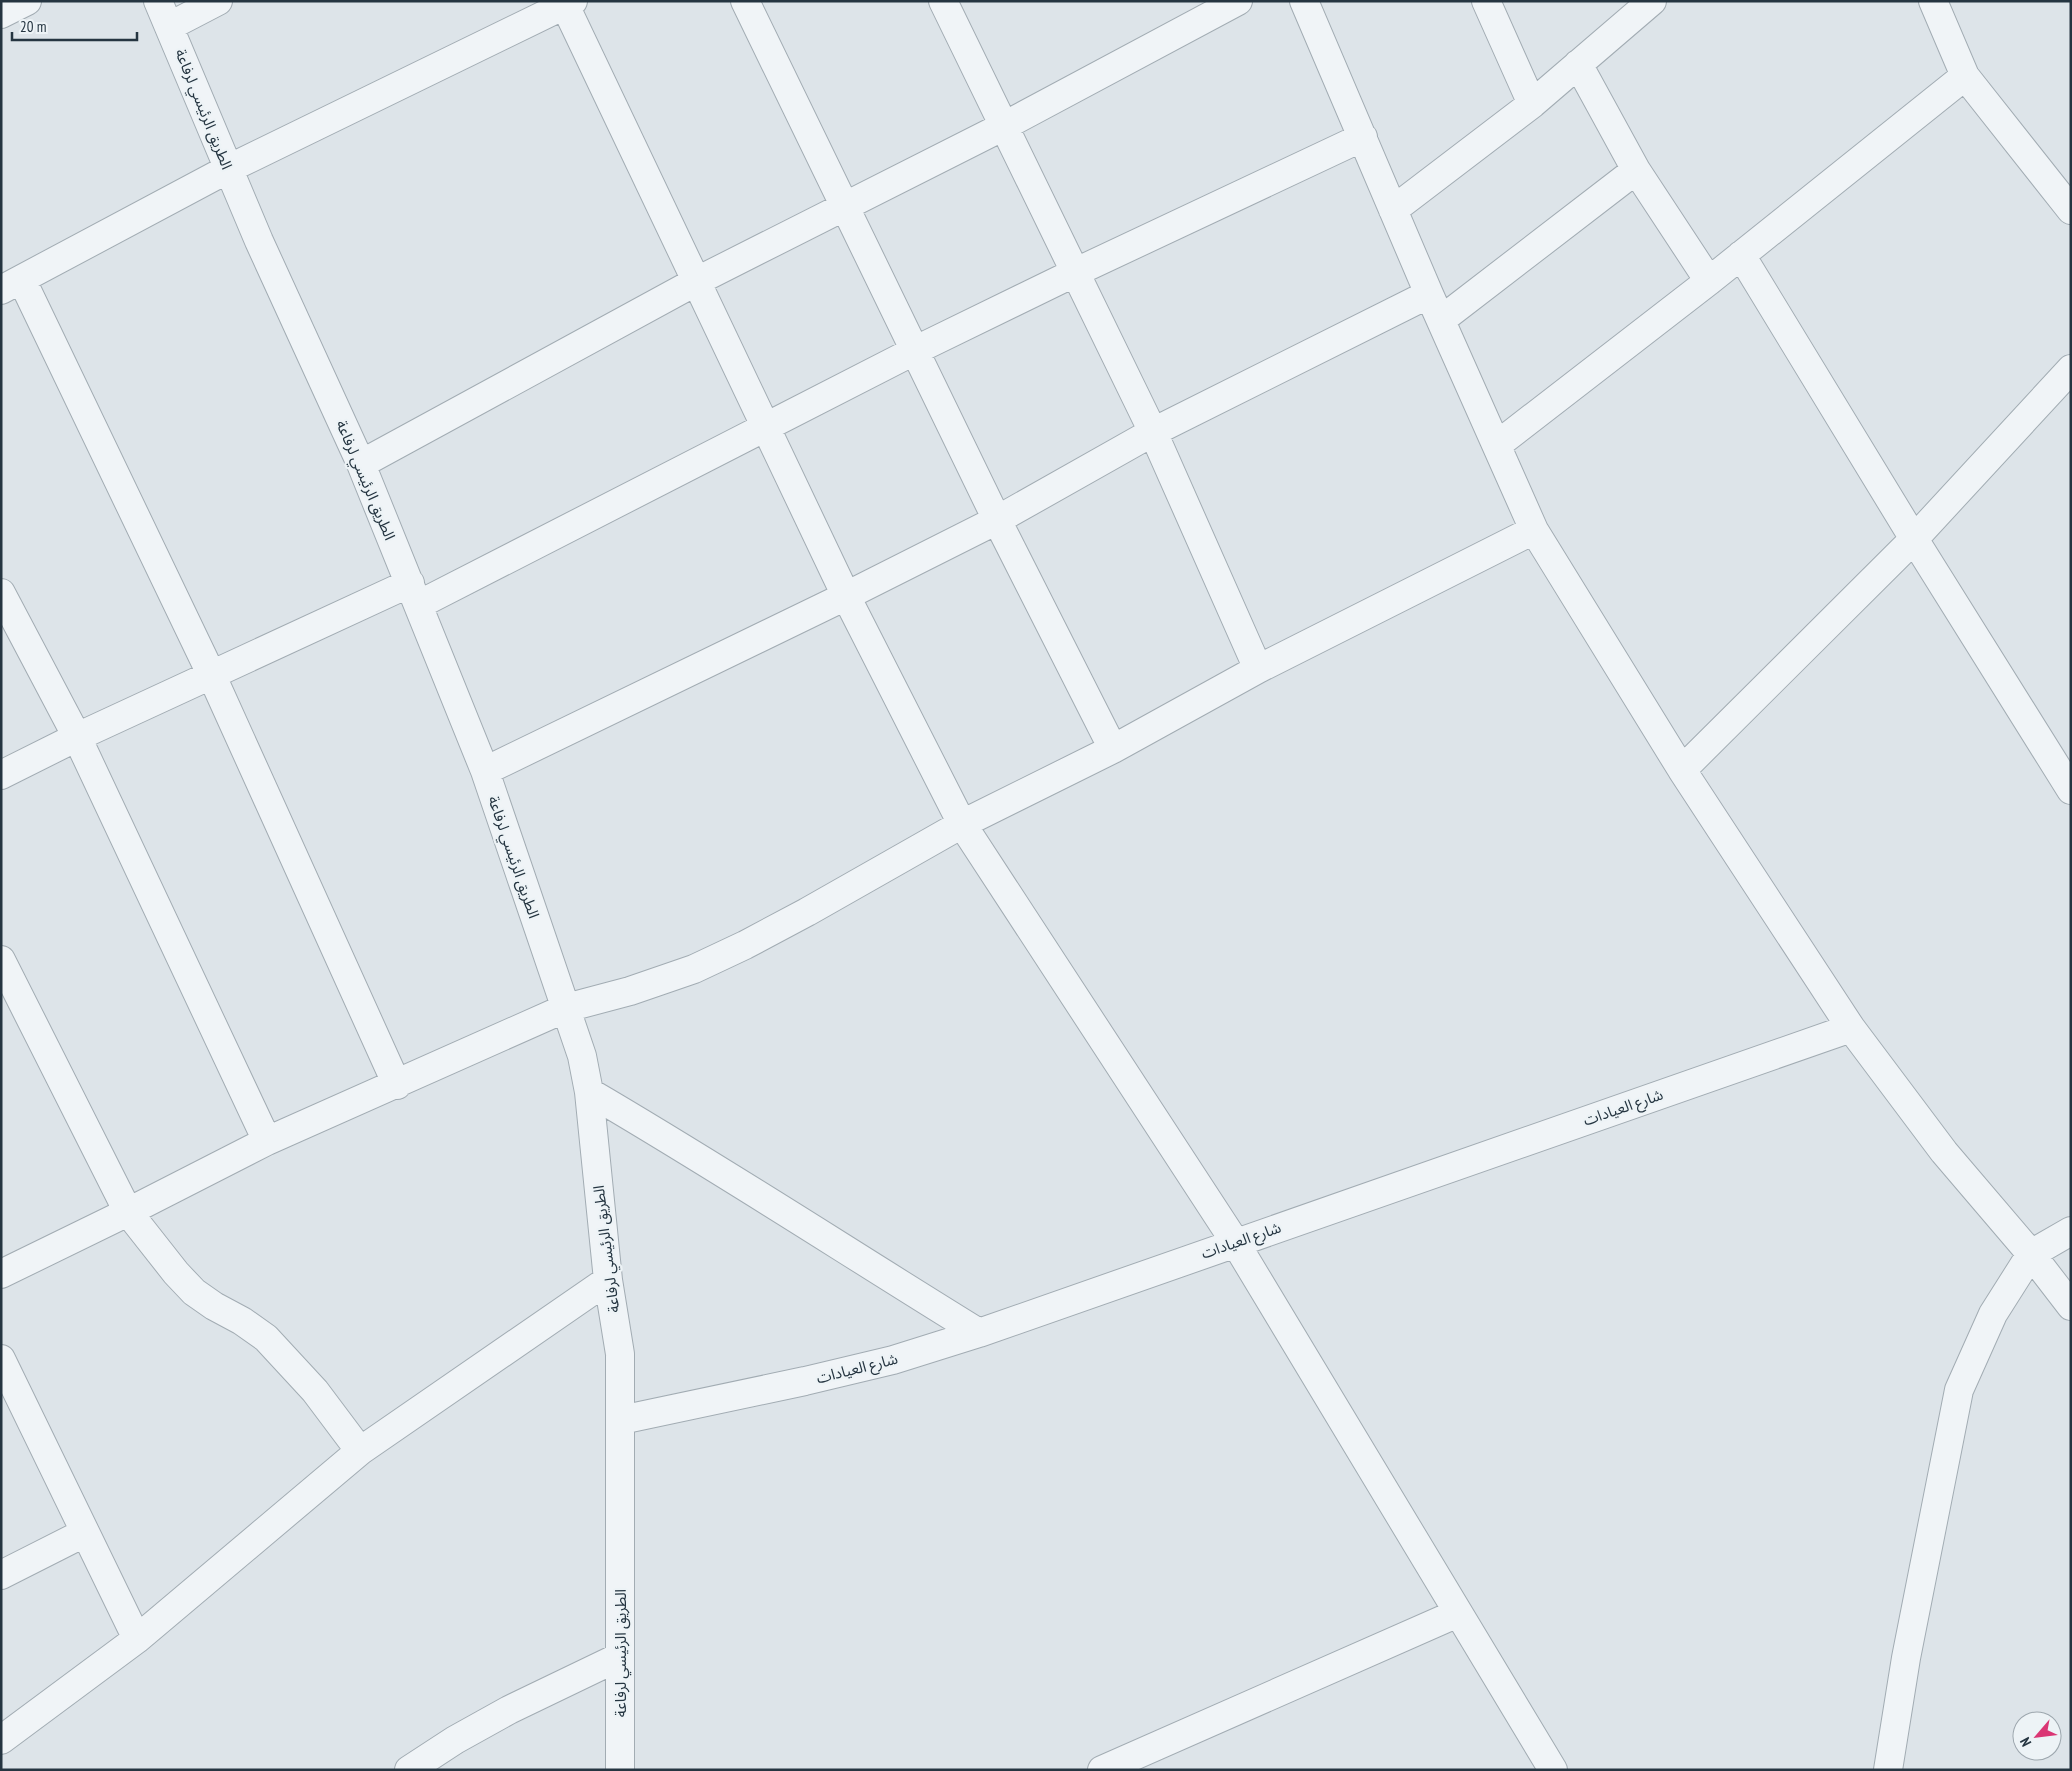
<svg xmlns="http://www.w3.org/2000/svg" width="2072" height="1771" viewBox="0 0 2072 1771" font-family="'PT Sans Narrow','Noto Sans Arabic',sans-serif">
	<style>
		.lines { fill: none; stroke-linecap: round; stroke-linejoin: round }
		.minor-casing { stroke: #a2acb3; stroke-width: 30 }
		.minor { stroke: #f0f4f7; stroke-width: 28 }
		.labels { text-anchor: middle; dominant-baseline: central; stroke-width: 4.5; stroke-linejoin: round; paint-order: stroke }
		.street-label { font-size: 15px; fill: #253541; stroke: #edf3f6 }
	</style>
	<rect width="100%" height="100%" fill="#dde4e9"/>
	<g class="lines">
		<defs>
			<path id="minor" d="M158,1L259,241L361,464L485,771L582,1056L589,1092L608,1280L620,1354V1770
				M563,1L846,596L962,824L1235,1242L1553,1770
				M745,1L997,520L1113,749
				M943,1L1153,432L1258,669
				M1304,1L1429,294L1534,530L1682,770L1851,1028L1944,1152L2031,1254L2071,1306
				M1486,1L1532,104
				M1933,1L1965,76
				M1,14L27,1
				M170,26L218,1
				M1578,64L1636,170L1709,281
				M1393,210L1532,104L1652,1
				M1741,255L1914,539L2071,790
				M22,280L212,676L397,1085
				M1,290L228,169L573,1
				M1441,320L1636,170
				M1497,445L1709,281L1965,76L2071,210
				M361,464L697,281L1004,126L1238,1
				M1,593L77,737L267,1141
				M418,605L916,350L1076,272L1363,137
				M1682,770L1914,539L2071,369
				M485,771L846,596L997,520L1153,432L1429,294
				M1,775L77,737L410,583
				M1,960L128,1212L176,1273L194,1292L214,1306L242,1321L266,1338L315,1391L360,1451
				M589,1092C721,1169 849,1253 979,1333
				M1,1274L128,1212L267,1141L566,1008L630,991L694,969L745,945L807,912L962,824L1113,749L1258,669L1534,530
				M1,1359L137,1639
				M621,1420L805,1381L893,1360L979,1333L1851,1028
				M1,1575L84,1533
				M1,1740L137,1639L360,1451L608,1280
				M409,1770L455,1740L509,1710L619,1657
				M1102,1770L1458,1613
				M1888,1770L1906,1658L1959,1390L1993,1314L2031,1254L2071,1231"/>
		</defs>
		<use href="#minor" class="minor-casing"/>
		<use href="#minor" class="minor"/>
	</g>
	<g class="labels">
		<g class="street-label">
			<text transform="translate(204 109) rotate(68)">الطريق الرئيسي لرفاعة</text>
			<text transform="translate(366 480) rotate(67)">الطريق الرئيسي لرفاعة</text>
			<text transform="translate(514 857) rotate(71)">الطريق الرئيسي لرفاعة</text>
			<text transform="translate(1623 1107) rotate(-19)">شارع العيادات</text>
			<text transform="translate(1241 1240) rotate(-19)">شارع العيادات</text>
			<text transform="translate(606 1249) rotate(-97)">الطريق الرئيسي لرفاعة</text>
			<text transform="translate(857 1368) rotate(-14)">شارع العيادات</text>
			<text transform="translate(620 1653) rotate(-90)">الطريق الرئيسي لرفاعة</text>
		</g>
	</g>
	<rect width="2072" height="1771" fill="none" stroke="#253541" stroke-width="5"/>
	<g transform="translate(2037 1736) rotate(242)"><circle r="24" fill="#edf3f6" stroke="#9da7ae"/>
	<path d="M0-4L9 19L0 12L-9 19Z" fill="#da3674"/>
	<text y="-8" font-size="14" font-weight="bold" text-anchor="middle" fill="#253541">N</text>
	</g>
	<path d="M12 32v8h125v-8" fill="none" stroke="#253541" stroke-width="2.5"/>
	<text x="20" y="32" font-size="15" fill="#253541" stroke="#edf3f6" stroke-width="4" paint-order="stroke">20 m</text>
</svg>
